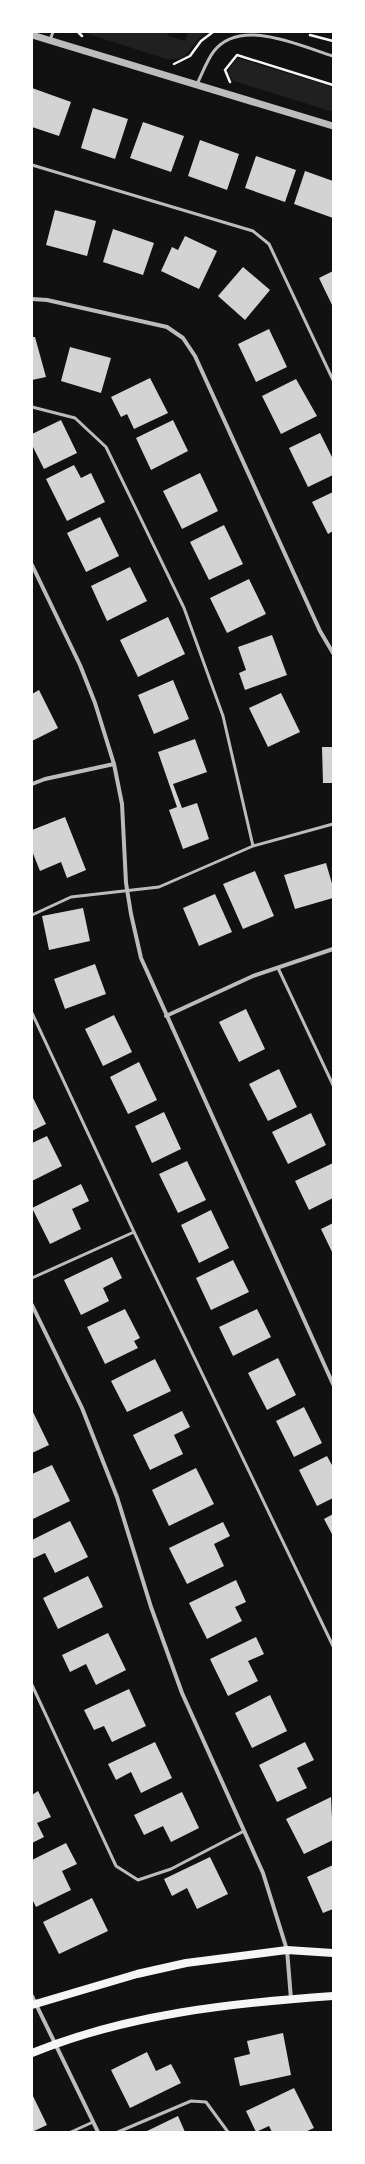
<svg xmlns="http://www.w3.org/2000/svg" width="365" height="2164" viewBox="0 0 365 2164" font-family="'DejaVu Sans',sans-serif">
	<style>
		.green { fill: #202020 }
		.building { fill: #d3d3d3 }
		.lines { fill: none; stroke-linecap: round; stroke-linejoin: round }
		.path { stroke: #f5f5f5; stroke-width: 2.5 }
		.service { stroke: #bcbcbc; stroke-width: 3 }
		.minor { stroke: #bcbcbc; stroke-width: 4 }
		.tertiary { stroke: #bcbcbc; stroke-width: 7 }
		.secondary { stroke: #f5f5f5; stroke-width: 8 }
	</style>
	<rect width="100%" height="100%" fill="#111"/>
	<path class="green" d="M82,32H169L168,36L185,41L188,32H207C205,35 200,37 197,41C185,54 187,61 166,59Z
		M237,58L333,87V112L234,81L229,76L228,71Z"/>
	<path class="building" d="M32,88L71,102L59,136L32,127Z
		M93,108L128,119L115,159L81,148Z
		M143,122L184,136L171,172L130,158Z
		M200,140L239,154L227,190L188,176Z
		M256,156L296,170L285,202L245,188Z
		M305,171L333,181V218L294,204Z
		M55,210L96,221L87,256L46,245Z
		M113,229L154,243L143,275L103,262Z
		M185,236L217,251L199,289L161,271L172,247L178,250Z
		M243,267L270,290L245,320L218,296Z
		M333,271V307L319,278Z
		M269,329L287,367L256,382L238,344Z
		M32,337H35L46,377L32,380Z
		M70,347L111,358L101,393L61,381Z
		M150,378L168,413L134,429L127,414L121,417L111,397Z
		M296,379L317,416L281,434L262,396Z
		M61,420L77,453L44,469L32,445V434Z
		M173,420L188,451L151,470L136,438Z
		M320,433L333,459V475L308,487L289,448Z
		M74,465L81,478L91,473L105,502L67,521L46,479Z
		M200,473L218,511L182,529L163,491Z
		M333,492V531L328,534L312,502Z
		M100,517L119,556L86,572L67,533Z
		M224,525L243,564L209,580L190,542Z
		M130,567L147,601L107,621L91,586Z
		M249,579L266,614L227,633L210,598Z
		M168,617L185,654L138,677L120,640Z
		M272,635L287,675L245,690L239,673L246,670L238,647Z
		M173,680L189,719L154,734L138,695Z
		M39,690L58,728L32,741V694Z
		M281,693L300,732L268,747L249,708Z
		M195,739L207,772L173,784L182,808L197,803L209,839L183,849L169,810L177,807L158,752Z
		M322,747H333V783H323Z
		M65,817L86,870L67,878L61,862L40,871L32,851V830Z
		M326,863L333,887V898L295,909L284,875Z
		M255,871L274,916L243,929L223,884Z
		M215,894L232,932L199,946L183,908Z
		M83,908L90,941L49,950L42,916Z
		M95,964L106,994L65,1009L54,979Z
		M246,1009L265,1049L239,1062L219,1022Z
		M114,1015L132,1052L103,1066L85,1029Z
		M139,1062L157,1100L128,1114L110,1077Z
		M279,1069L297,1107L268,1121L249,1084Z
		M32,1096L46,1124L32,1131Z
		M164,1112L181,1149L152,1163L135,1126Z
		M311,1113L326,1145L288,1164L272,1132Z
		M47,1136L62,1166L32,1181V1143Z
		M187,1161L206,1200L178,1213L159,1174Z
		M333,1163V1198L309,1210L295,1181Z
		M81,1184L89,1201L72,1209L81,1229L50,1244L32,1208Z
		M211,1210L229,1248L199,1263L181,1225Z
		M333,1223V1254L321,1229Z
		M112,1257L122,1278L103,1288L109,1301L81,1315L64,1280Z
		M233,1260L249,1292L211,1310L196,1278Z
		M125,1309L140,1338L134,1341L138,1348L105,1364L87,1327Z
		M257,1309L271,1337L233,1356L219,1327Z
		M278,1358L296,1395L267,1410L248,1373Z
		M155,1359L171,1391L127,1412L111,1381Z
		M304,1407L322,1443L294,1457L276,1421Z
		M32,1410L49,1445L32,1453Z
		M182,1411L190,1427L174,1435L183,1454L150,1470L133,1435Z
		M327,1456L333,1467V1498L317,1506L299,1470Z
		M52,1465L70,1501L33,1519L32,1474Z
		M196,1468L214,1504L169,1526L152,1490Z
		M333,1514V1536L324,1519Z
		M70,1521L88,1557L55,1573L45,1553L32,1559V1540Z
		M223,1522L230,1536L214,1544L224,1566L187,1584L169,1548Z
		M88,1576L103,1607L58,1629L43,1598Z
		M236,1580L246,1602L235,1607L242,1621L207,1639L189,1603Z
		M108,1633L126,1670L96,1685L86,1664L70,1672L62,1655Z
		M256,1637L264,1654L248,1661L258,1681L228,1696L210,1659Z
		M129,1689L146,1726L112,1742L104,1726L94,1730L84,1710Z
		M270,1695L287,1731L252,1748L235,1713Z
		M155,1742L172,1778L141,1793L131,1772L116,1780L108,1764Z
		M305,1742L314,1760L297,1768L307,1788L277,1802L259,1765Z
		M38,1791L51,1817L37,1823L44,1837L32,1843V1795Z
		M182,1792L199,1828L171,1842L163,1826L144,1835L134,1815Z
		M331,1797L333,1840L304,1854L286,1819Z
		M66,1843L77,1864L62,1871L71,1890L36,1907L32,1899V1860Z
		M210,1857L228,1894L197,1909L187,1888L172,1896L164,1879Z
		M333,1865V1909L323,1913L307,1877Z
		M92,1898L108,1931L59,1954L43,1922Z
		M283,2033L291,2075L240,2086L234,2058L250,2054L247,2041Z
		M147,2052L156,2071L171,2064L181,2083L130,2108L111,2070Z
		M294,2088L314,2128L305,2132H272L269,2126L256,2132L246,2111Z
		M32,2094L47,2125L32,2132Z
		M178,2116L185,2132H145Z"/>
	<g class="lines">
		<path class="path" d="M78,32L82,36
			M310,35L333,41
			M174,64L190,56L201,41L213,32
			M230,82L225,70L237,55L333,85"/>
		<path class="service" d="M50,40L53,32
			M197,84C202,74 207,60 214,51C241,17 300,46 333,56
			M32,165L253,231L269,244L333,380
			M32,407L75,418L106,447L184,608L223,716L253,846
			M32,915L71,897L159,887L253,846L333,824
			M278,968L333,1085
			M32,1013L134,1232L333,1646
			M32,1278L134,1232
			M32,1685L116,1866L138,1880L171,1869L244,1831
			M71,2132L93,2122
			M118,2132L191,2101L206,2102L228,2132"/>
		<path class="minor" d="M32,299L47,300L167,327L183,338L195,356L320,631L333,653
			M32,565L80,665L95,703L114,764L122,804L126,883L131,914L141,958L333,1384
			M32,784L45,779L114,764
			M166,1016L253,976L333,949
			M32,1305L82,1408L117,1497L151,1607L182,1693L263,1873L287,1950L291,1999
			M32,1996L98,2132"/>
		<path class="tertiary" d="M32,35L333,126"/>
		<path class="secondary" d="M32,2005L137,1974L186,1963L287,1950L333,1953
			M32,2053C128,2014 231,2003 333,1996"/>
	</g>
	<rect width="365" height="2164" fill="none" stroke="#ffffff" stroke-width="66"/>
</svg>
